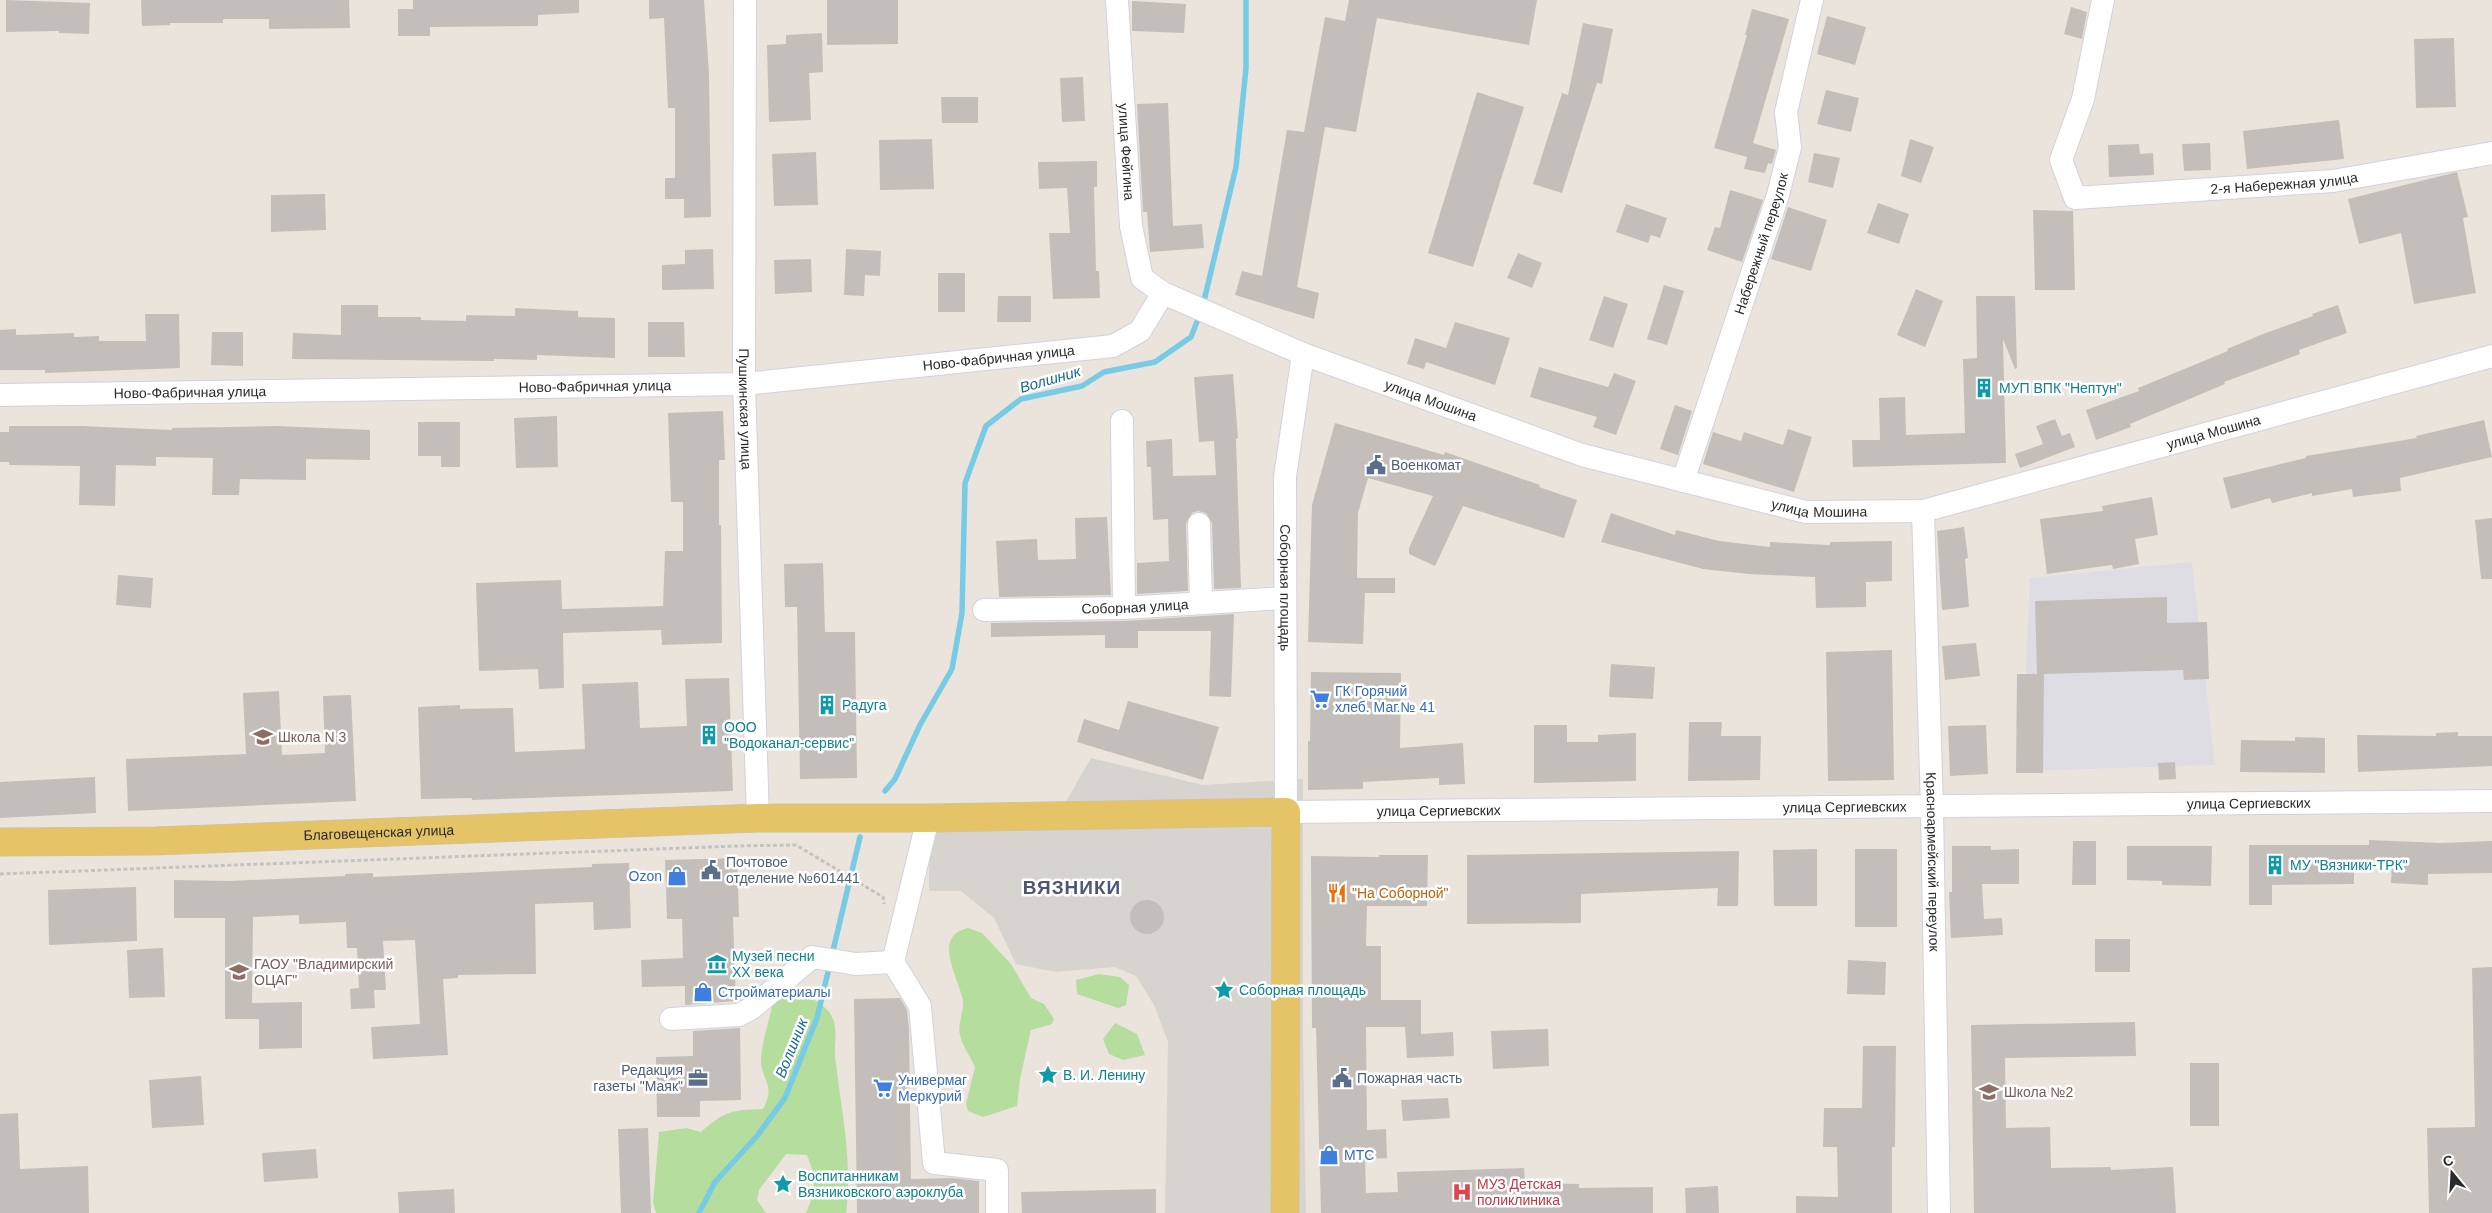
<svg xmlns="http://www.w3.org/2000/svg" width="2492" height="1213" viewBox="0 0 2492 1213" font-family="Helvetica,sans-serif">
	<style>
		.industrial { fill: #dfdde4 }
		.green { fill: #b5dd9d }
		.plaza { fill: #d7d4cf }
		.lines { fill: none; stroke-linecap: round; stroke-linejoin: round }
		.stream { stroke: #78cbe5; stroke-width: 5.5 }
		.building { fill: #c3beb9 }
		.minor-casing { stroke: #cfd2dd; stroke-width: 24 }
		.major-casing { stroke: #c3c3c3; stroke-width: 29 }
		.path { stroke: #c3c3c3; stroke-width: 3; stroke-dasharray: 4 2.5; stroke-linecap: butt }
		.minor { stroke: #fff; stroke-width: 22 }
		.major { stroke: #e5c467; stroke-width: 28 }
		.labels { text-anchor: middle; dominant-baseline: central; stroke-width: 5; stroke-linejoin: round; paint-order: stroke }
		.street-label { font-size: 14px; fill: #2a2a2a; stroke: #fff }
		.culture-label { font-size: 14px; fill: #0d838f; stroke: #fff; text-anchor: start }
		.service-label { font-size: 14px; fill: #4e5e75; stroke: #fff; text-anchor: start }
		.shop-label { font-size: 14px; fill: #366cbe; stroke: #fff; text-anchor: start }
		.education-label { font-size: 14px; fill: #785e54; stroke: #fff; text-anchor: start }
		.food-label { font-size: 14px; fill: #c56008; stroke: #fff; text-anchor: start }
		.health-label { font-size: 14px; fill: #be3a42; stroke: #fff; text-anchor: start }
		.water-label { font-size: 15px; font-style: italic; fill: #186a90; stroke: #fff }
		.district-label { font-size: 19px; font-weight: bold; letter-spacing: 1px; fill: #4e5677; stroke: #fff }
	</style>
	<rect width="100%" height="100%" fill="#ebe4dd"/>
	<path class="industrial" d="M2192,562L2215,765L2021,771L2030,578Z"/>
	<path class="green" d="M968,928L982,933L1011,964L1031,998L1044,1004L1054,1019L1052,1024L1031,1030L1020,1079L1017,1106L983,1117L968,1111L966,1104L975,1067C971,1057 962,1046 960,1035C957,1025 964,1012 963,1001C959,978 931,936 968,928Z
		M1099,974L1120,977L1129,985L1126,1005L1118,1008L1077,994L1076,980Z
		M800,994C810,997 822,1003 829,1012C839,1024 834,1042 835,1056C841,1109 853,1160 846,1213H806C816,1191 816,1177 807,1155L786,1154L759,1190L757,1200L766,1213H656L653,1203L659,1132L686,1128L701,1132C725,1111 731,1110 763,1109C776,1084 762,1082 761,1061C761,1044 769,1023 772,1006L785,996Z
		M1115,1023L1137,1034L1145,1055L1123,1060L1109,1054L1103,1039Z"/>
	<path class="plaza" d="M1091,758L1203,785L1303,779V1036L1306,1213H1165L1168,1042L1154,1005L1136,976L1115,967L1055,972L1016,964L994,918L961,891H929V804L1065,803Z"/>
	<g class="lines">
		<path class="stream" d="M1203,305L1236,167L1246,68V0
			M885,791L895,779L920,725L952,669L962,613L965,483L986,426L1021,399L1082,386L1104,372L1155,362L1191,337L1200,314
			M832,955L860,837
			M699,1213L715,1182L757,1136L785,1098L817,1018L830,964"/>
	</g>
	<path class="building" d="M6,0L90,3L89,34L59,33V31L6,32Z
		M141,0H349L350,28L269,29V19H223V23H170V25L142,26Z
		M413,0H579V13L538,15V26L430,27V36H398V9H413Z
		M649,0H704L709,74L711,217L684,218V199H665V178H675V108H668L664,18L649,19Z
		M827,0H898V44L827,45Z
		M1349,0H1537L1529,45L1377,18L1356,132L1325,127L1297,287L1319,293L1314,319L1235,295L1242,271L1262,276L1287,130L1304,132L1325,17L1345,21Z
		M1132,1L1186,4L1184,33L1132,31Z
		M2071,7L2087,12L2082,39L2064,34Z
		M1752,9L1789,19L1753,143L1776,150L1772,164L1768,163L1765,173L1744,169L1747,157L1714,148L1747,35H1745Z
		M1827,16L1866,27L1855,65L1817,54Z
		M1583,23L1613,29L1602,84L1597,83L1562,193L1533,184L1562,93L1568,95Z
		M822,33L823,72L809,73L811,120L769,122L767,45L786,44V35Z
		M2454,38L2456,107L2416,108L2414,39Z
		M1083,77L1085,121L1062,122L1060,78Z
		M1826,90L1859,98L1851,132L1817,124Z
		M1477,92L1524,107L1473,267L1428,253Z
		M941,97H978V123H942Z
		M1168,103L1173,226L1202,224L1204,248L1150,252L1147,212H1143L1137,104Z
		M2339,120L2344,159L2247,169L2243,131Z
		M932,139L934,189L880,190L879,140Z
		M1910,139L1934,147L1921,183L1901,176Z
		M2210,143L2211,170L2184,171L2182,144Z
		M2139,144L2140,154L2153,153L2154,175L2109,177L2108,145Z
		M816,152L818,205L774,206L772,154Z
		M1814,153L1840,158L1833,188L1808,182Z
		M1097,161V187H1094L1096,271H1099L1100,298L1053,299L1049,233H1070L1067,188L1039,189L1038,162Z
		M2457,172L2468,217L2463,218L2476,293L2414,304L2401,233L2359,244L2348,199Z
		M1730,190L1763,200L1742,262L1707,250L1715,227L1720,228Z
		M325,194L326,230L271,232V195Z
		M1878,203L1909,214L1899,244L1867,233Z
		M1626,204L1667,218L1660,238L1651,235L1648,243L1616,232Z
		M1788,207L1827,220L1811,271L1771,259Z
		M2033,210L2073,211L2075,290H2035Z
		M713,249L714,289L662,290V265L685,264V250Z
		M846,249L881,251L880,276L865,275L864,296L844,295Z
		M1518,253L1542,263L1532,288L1507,278Z
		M811,259L812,292L775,294L774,260Z
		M938,273H965V312H938Z
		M1664,285L1684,291L1667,345L1647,339Z
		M1916,289L1943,301L1925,347L1897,335Z
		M998,296H1031V322H997Z
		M1604,296L1628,304L1613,348L1589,340Z
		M1976,296H2015L2017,368L2015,369L2003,339L2006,463L1853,467L1852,440H1880L1879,398L1905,397L1906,435L1965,433L1963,359L1977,358Z
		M341,305H378V317H421V320L466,321V315L515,316V308L578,311V317L615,318V358L537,355V360L494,359V361L292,359L293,333L341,335Z
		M2338,305L2347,333L2299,350L2300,354L2224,382L2225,384L2130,424L2131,427L2096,440L2086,410L2139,391L2138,388L2228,351L2227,349L2263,334L2313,316L2312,314Z
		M145,314H179L180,368L45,373V370H0V330L16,329V335L74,333V337L99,336V341H146Z
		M648,322H684L685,357H648Z
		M1455,322L1510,338L1495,385L1426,362L1424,369L1407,364L1415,338L1446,348Z
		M212,332H243V366L211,365Z
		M1539,367L1608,387L1614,373L1636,381L1616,435L1593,427L1597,417L1530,397Z
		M1233,374L1238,438L1236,439L1241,588L1214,589L1212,523L1206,513L1198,511L1192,513L1186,524L1188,591L1137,594V563L1169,561L1168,519L1153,520L1151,467H1147L1146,441L1172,439L1173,476L1216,475L1214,441L1199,442L1194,377Z
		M1675,405L1692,411L1678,455L1660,449Z
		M723,411L725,460H719V525H721L722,643L662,645L661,630L563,633L564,688L539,689L538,669L479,671L476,583L561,580L562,609L663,606L665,551H683V502H671L668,413Z
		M557,416L558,467L516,468L514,418Z
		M2055,419L2062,436L2070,433L2075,447L2020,468L2015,454L2043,444L2036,426Z
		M2484,420L2492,457L2400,478L2401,491L2353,497L2352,489L2312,496V493L2272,503L2270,498L2231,509L2223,478L2306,458V456L2417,438L2416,436Z
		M418,422H460V467H441V456H418Z
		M1335,423L1444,455L1445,452L1540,485L1539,487L1577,500L1564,538L1463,506L1435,566L1409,554V548L1433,496L1368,478L1358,513L1357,578H1395V593H1365L1363,644L1308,642L1312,505Z
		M9,426H82L172,430V428L277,426L370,430V460L306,459V480L240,479L239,495H212L213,458L156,457V466L116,465L115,506L79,505L80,466L9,465V462H0V432H9Z
		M1788,429L1812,437L1794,492L1703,464L1713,432L1741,441L1744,432L1783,445Z
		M2152,497L2158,535L2135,539L2139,564L2113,569L2112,565L2047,574L2040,519L2103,511L2102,506Z
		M1611,513L1675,535L1676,530L1719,541L1770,547V542L1830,545V542L1892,541V581L1866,582V607L1816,608L1815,577L1749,574L1703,569L1601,542Z
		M1107,517L1111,595L999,597L996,541L1037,539L1038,560L1076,559L1075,518Z
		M2492,518V579H2481L2475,520Z
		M1964,527L1968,558L1965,559L1969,607L1942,610L1937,531Z
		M823,563L825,632H855L857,778L800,779L797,607H785L784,564Z
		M118,575L153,578L151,608L116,605Z
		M2167,597V623L2207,622L2209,679L2184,680L2183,670L2044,674L2043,773H2016L2017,674H2037L2035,601Z
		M1234,614L1231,697L1209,696L1211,631H1138V648H1105V635L991,637V623L1124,621Z
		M1976,643L1980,676L1945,680L1942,646Z
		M1892,650L1894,780L1828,781L1826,652Z
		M1611,664L1655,667L1653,699L1609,697Z
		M1311,672L1401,673L1400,748L1463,743L1465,784L1439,785V778L1363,782V789L1308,790V741H1310Z
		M729,678L733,791L472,800V798L421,799L418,707L460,705V709L513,708L515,752L585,749L582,684L638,682L640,728L687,726L685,679Z
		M279,691L282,755L325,753L323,696L351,695L356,801L128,811L126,759L246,754L243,693Z
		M1128,701L1219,727L1203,780L1077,742L1084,719L1119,730Z
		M1689,722H1722L1721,736H1761L1760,780L1688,781Z
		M1534,725H1567V742H1598V735L1636,733V781L1534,783Z
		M1986,725L1988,774L1950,776L1948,726Z
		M2458,732V736H2492V766L2358,772L2357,735L2436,736V733Z
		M2295,737L2325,738V773L2240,772L2241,740L2295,741Z
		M2175,762L2176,779L2159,780L2158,763Z
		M95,777L96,813L0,818V782Z
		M2369,840L2441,843L2492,841V873L2428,874V885L2391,883L2392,862L2354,861V884L2272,885V905H2249V845H2369Z
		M2073,841H2096V885H2072Z
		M1952,846H1991V850L2019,849V884H1982L1984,919L2002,918L2003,935L1951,938L1949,892H1952Z
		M2127,846H2212L2211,886L2162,885V881L2127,880Z
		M1817,849V906H1774L1773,850Z
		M1855,849H1897V927H1855Z
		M1739,851L1738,906H1717L1718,888L1581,894V923L1467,924V855Z
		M1379,855H1428L1427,906H1367L1366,946H1381V1000H1421V1034L1453,1032L1454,1056L1407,1058L1405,1027H1366L1367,1130L1386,1129L1387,1158L1365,1159L1366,1193L1398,1192L1397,1172L1524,1168L1525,1183L1579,1184V1188L1653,1187V1213H1321L1316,1028H1312L1311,856L1379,857Z
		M737,858L739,917H733L736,1001L685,1005V986L642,987L641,960L683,958L682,919H667L665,860Z
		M629,863L631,928L594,930L593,902L535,904L536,974L458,975V978L443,979L448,1055L373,1059L371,1027L420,1024L415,940L383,941L386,990H374L375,1008L351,1009L350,989L359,988L357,948H347L346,922L299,924V915L253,917L252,1003L302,1002V1048L259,1049V1019H225V918H174V880L230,881L345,876V874L373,873V877L592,867V864Z
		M136,887L137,941L49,945L48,890Z
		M1130 917a17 17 0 1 1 34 0a17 17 0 1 1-34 0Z
		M2095,939H2130V972H2095Z
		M163,948L165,997L129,998L127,950Z
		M1848,960L1886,962L1885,995L1847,994Z
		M2492,967V1213H2429L2427,1128L2475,1127L2472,968Z
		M900,998L907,1010L909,1029L911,1179L952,1178L979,1181V1213H857L854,999Z
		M2135,1022L2136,1056L2005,1058L2006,1128L2050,1127L2051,1168L2111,1167V1170L2173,1167L2176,1213H1974L1971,1025Z
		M740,1028L741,1100L700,1101V1117H657L656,1057L693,1056V1031Z
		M1548,1029L1549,1066L1493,1069L1491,1031Z
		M1863,1046H1896L1895,1147H1892V1213H1796V1196L1838,1197L1837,1147H1823L1824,1108H1862Z
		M2190,1063H2219V1126H2190Z
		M201,1076L204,1125L152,1128L149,1080Z
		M1448,1098L1450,1118L1403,1121L1401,1100Z
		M18,1113L20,1169L88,1166L89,1213H0V1114Z
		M648,1128L651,1213H621L618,1129Z
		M316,1149L318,1178L264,1182L262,1153Z
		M1718,1186L1719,1213H1686L1685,1188Z
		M454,1189L455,1213H399L398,1192Z
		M1156,1189V1213H1022L1021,1192Z"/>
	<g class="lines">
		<defs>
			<g id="minor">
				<path id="s1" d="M745,0L744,384L758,818"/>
				<path id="s2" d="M1117,0L1131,226L1142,278L1163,293L1303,354L1582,455L1806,512L1923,511L2492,356"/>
				<path id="s3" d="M2103,0L2083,99L2061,160L2075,198L2333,181L2492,153"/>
				<path id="s4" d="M1303,354L1285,477L1286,812L2492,801"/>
				<path id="s5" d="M0,395L744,384L1113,346L1140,331L1163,293"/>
				<path d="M1122,421L1124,608"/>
				<path id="s6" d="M1683,481L1778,195L1790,147L1786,112L1812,0"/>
				<path id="s7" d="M1923,511L1932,808L1939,1213"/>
				<path d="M1199,524L1201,603"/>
				<path id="s8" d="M984,610L1124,608L1285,598"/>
				<path d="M928,818L893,962L920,1006L934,1163L997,1170V1213"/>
				<path d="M671,1019L739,1015L752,1008L812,957L856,964L893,962"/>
			</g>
			<g id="major">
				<path id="s9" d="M0,842L155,841L758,818H928L1286,812L1285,1213"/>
			</g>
		</defs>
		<use href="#minor" class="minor-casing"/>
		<use href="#major" class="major-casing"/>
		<path class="path" d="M0,874L737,846L796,845L883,897L884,904"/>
		<use href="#minor" class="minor"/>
		<use href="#major" class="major"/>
	</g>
	<defs>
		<symbol id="building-bare" viewBox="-9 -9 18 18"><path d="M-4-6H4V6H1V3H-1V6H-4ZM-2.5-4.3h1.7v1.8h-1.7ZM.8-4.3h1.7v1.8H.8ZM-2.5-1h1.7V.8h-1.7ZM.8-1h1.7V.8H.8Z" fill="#0f9aa8" stroke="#fff" stroke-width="2.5" paint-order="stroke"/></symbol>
		<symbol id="civic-bare" viewBox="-9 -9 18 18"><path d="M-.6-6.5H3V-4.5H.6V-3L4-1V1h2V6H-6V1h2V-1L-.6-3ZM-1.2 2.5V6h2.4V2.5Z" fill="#5c6f8a" stroke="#fff" stroke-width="2.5" paint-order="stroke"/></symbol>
		<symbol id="supermarket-bare" viewBox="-9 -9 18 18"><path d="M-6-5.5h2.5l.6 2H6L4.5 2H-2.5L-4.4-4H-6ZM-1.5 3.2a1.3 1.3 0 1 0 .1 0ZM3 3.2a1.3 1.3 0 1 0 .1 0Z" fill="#3f7fe0" stroke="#fff" stroke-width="2.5" paint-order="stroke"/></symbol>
		<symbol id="school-bare" viewBox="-9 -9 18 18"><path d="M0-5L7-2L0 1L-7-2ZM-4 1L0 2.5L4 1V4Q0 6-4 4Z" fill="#8d6e63" stroke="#fff" stroke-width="2.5" paint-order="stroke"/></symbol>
		<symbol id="shop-bare" viewBox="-9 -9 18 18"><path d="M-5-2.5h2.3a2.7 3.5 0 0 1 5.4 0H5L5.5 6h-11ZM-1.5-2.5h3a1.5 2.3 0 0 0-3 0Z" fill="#3f7fe0" stroke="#fff" stroke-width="2.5" paint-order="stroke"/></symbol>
		<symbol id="restaurant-bare" viewBox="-9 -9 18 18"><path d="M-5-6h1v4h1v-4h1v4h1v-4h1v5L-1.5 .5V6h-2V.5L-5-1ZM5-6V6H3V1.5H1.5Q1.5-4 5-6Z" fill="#e8710a" stroke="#fff" stroke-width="2.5" paint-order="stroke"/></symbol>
		<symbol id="museum-bare" viewBox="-9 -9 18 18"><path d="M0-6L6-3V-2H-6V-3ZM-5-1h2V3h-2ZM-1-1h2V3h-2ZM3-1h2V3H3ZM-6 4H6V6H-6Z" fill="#0f9aa8" stroke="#fff" stroke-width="2.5" paint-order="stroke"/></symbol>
		<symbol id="sight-bare" viewBox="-9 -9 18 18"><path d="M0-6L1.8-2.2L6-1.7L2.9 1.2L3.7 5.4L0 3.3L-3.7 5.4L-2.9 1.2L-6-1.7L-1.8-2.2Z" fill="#0f9aa8" stroke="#fff" stroke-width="2.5" paint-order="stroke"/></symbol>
		<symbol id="office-bare" viewBox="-9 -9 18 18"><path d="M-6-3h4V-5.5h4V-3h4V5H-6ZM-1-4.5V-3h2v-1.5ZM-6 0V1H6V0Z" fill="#5c6f8a" stroke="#fff" stroke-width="2.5" paint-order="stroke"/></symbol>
		<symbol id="hospital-bare" viewBox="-9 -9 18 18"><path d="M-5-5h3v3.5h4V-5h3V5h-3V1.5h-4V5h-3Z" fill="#e0444e" stroke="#fff" stroke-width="2.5" paint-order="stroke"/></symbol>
	</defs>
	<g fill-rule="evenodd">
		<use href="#building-bare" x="1970" y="374" width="28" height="28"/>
		<use href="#civic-bare" x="1362" y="451" width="28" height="28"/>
		<use href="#supermarket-bare" x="1306" y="685" width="28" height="28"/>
		<use href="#building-bare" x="813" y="691" width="28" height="28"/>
		<use href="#building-bare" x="695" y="721" width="28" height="28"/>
		<use href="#school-bare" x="249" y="723" width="28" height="28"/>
		<use href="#building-bare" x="2261" y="851" width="28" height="28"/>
		<use href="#civic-bare" x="697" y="856" width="28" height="28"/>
		<use href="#shop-bare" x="663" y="862" width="28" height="28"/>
		<use href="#restaurant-bare" x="1323" y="879" width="28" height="28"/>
		<use href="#museum-bare" x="703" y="950" width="28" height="28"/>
		<use href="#school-bare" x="225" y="958" width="28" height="28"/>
		<use href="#sight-bare" x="1210" y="976" width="28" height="28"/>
		<use href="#shop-bare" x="689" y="978" width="28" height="28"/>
		<use href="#sight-bare" x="1034" y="1061" width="28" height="28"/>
		<use href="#office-bare" x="684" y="1064" width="28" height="28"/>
		<use href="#civic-bare" x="1328" y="1064" width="28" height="28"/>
		<use href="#supermarket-bare" x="869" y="1074" width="28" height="28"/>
		<use href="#school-bare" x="1975" y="1078" width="28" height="28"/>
		<use href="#shop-bare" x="1315" y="1141" width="28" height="28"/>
		<use href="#sight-bare" x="769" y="1170" width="28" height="28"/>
		<use href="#hospital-bare" x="1448" y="1178" width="28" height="28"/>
	</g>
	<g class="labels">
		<g class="street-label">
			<text stroke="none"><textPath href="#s2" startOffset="152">улица Фейгина</textPath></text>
			<text stroke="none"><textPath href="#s3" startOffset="416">2-я Набережная улица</textPath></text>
			<text stroke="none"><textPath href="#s6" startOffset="250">Набережный переулок</textPath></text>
			<text stroke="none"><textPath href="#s5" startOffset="1000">Ново-Фабричная улица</textPath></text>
			<text stroke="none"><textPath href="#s5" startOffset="595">Ново-Фабричная улица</textPath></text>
			<text stroke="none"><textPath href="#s5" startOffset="190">Ново-Фабричная улица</textPath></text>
			<text stroke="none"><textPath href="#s2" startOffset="594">улица Мошина</textPath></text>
			<text stroke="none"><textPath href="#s1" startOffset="409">Пушкинская улица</textPath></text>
			<text stroke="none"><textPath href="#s2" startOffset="1404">улица Мошина</textPath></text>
			<text stroke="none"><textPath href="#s2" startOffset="999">улица Мошина</textPath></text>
			<text stroke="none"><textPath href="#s4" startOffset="235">Соборная площадь</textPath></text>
			<text stroke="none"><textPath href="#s8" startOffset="151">Соборная улица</textPath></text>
			<text stroke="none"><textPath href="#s4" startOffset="1422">улица Сергиевских</textPath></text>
			<text stroke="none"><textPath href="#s4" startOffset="1018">улица Сергиевских</textPath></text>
			<text stroke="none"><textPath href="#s4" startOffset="612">улица Сергиевских</textPath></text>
			<text stroke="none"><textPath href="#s9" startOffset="379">Благовещенская улица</textPath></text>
			<text stroke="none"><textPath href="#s7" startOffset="351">Красноармейский переулок</textPath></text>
		</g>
		<g class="culture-label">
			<text x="1999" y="388">МУП ВПК "Нептун"</text>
			<text x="842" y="705">Радуга</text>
			<text x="724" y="727">ООО<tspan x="724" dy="16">"Водоканал-сервис"</tspan></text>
			<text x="2290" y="865">МУ "Вязники-ТРК"</text>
			<text x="732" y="956">Музей песни<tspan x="732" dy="16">XX века</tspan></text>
			<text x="1239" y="990">Соборная площадь</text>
			<text x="1063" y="1075">В. И. Ленину</text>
			<text x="798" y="1176">Воспитанникам<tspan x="798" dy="16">Вязниковского аэроклуба</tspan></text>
		</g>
		<g class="service-label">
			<text x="1391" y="465">Военкомат</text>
			<text x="726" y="862">Почтовое<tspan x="726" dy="16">отделение №601441</tspan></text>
			<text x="683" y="1070" text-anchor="end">Редакция<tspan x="683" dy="16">газеты "Маяк"</tspan></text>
			<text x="1357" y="1078">Пожарная часть</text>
		</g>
		<g class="shop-label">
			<text x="1335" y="691">ГК Горячий<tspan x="1335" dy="16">хлеб. Маг.№ 41</tspan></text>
			<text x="662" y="876" text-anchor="end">Ozon</text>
			<text x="718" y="992">Стройматериалы</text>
			<text x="898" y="1080">Универмаг<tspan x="898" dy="16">Меркурий</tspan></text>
			<text x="1344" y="1155">МТС</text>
		</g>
		<g class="education-label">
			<text x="278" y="737">Школа N 3</text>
			<text x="254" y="964">ГАОУ "Владимирский<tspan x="254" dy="16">ОЦАГ"</tspan></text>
			<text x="2004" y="1092">Школа №2</text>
		</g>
		<g class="food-label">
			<text x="1352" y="893">"На Соборной"</text>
		</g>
		<g class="health-label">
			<text x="1477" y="1184">МУЗ Детская<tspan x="1477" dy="16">поликлиника</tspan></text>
		</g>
		<g class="water-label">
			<text transform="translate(1050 379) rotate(-16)">Волшник</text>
			<text transform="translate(791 1048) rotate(-68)">Волшник</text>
		</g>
		<g class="district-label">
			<text x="1072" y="887">ВЯЗНИКИ</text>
		</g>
	</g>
	<g transform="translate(2452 1173) rotate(342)" stroke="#ffffff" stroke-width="4" paint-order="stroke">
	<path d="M0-4L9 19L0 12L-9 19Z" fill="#2a2a2a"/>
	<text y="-8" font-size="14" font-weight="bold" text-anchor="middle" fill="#2a2a2a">С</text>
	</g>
</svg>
